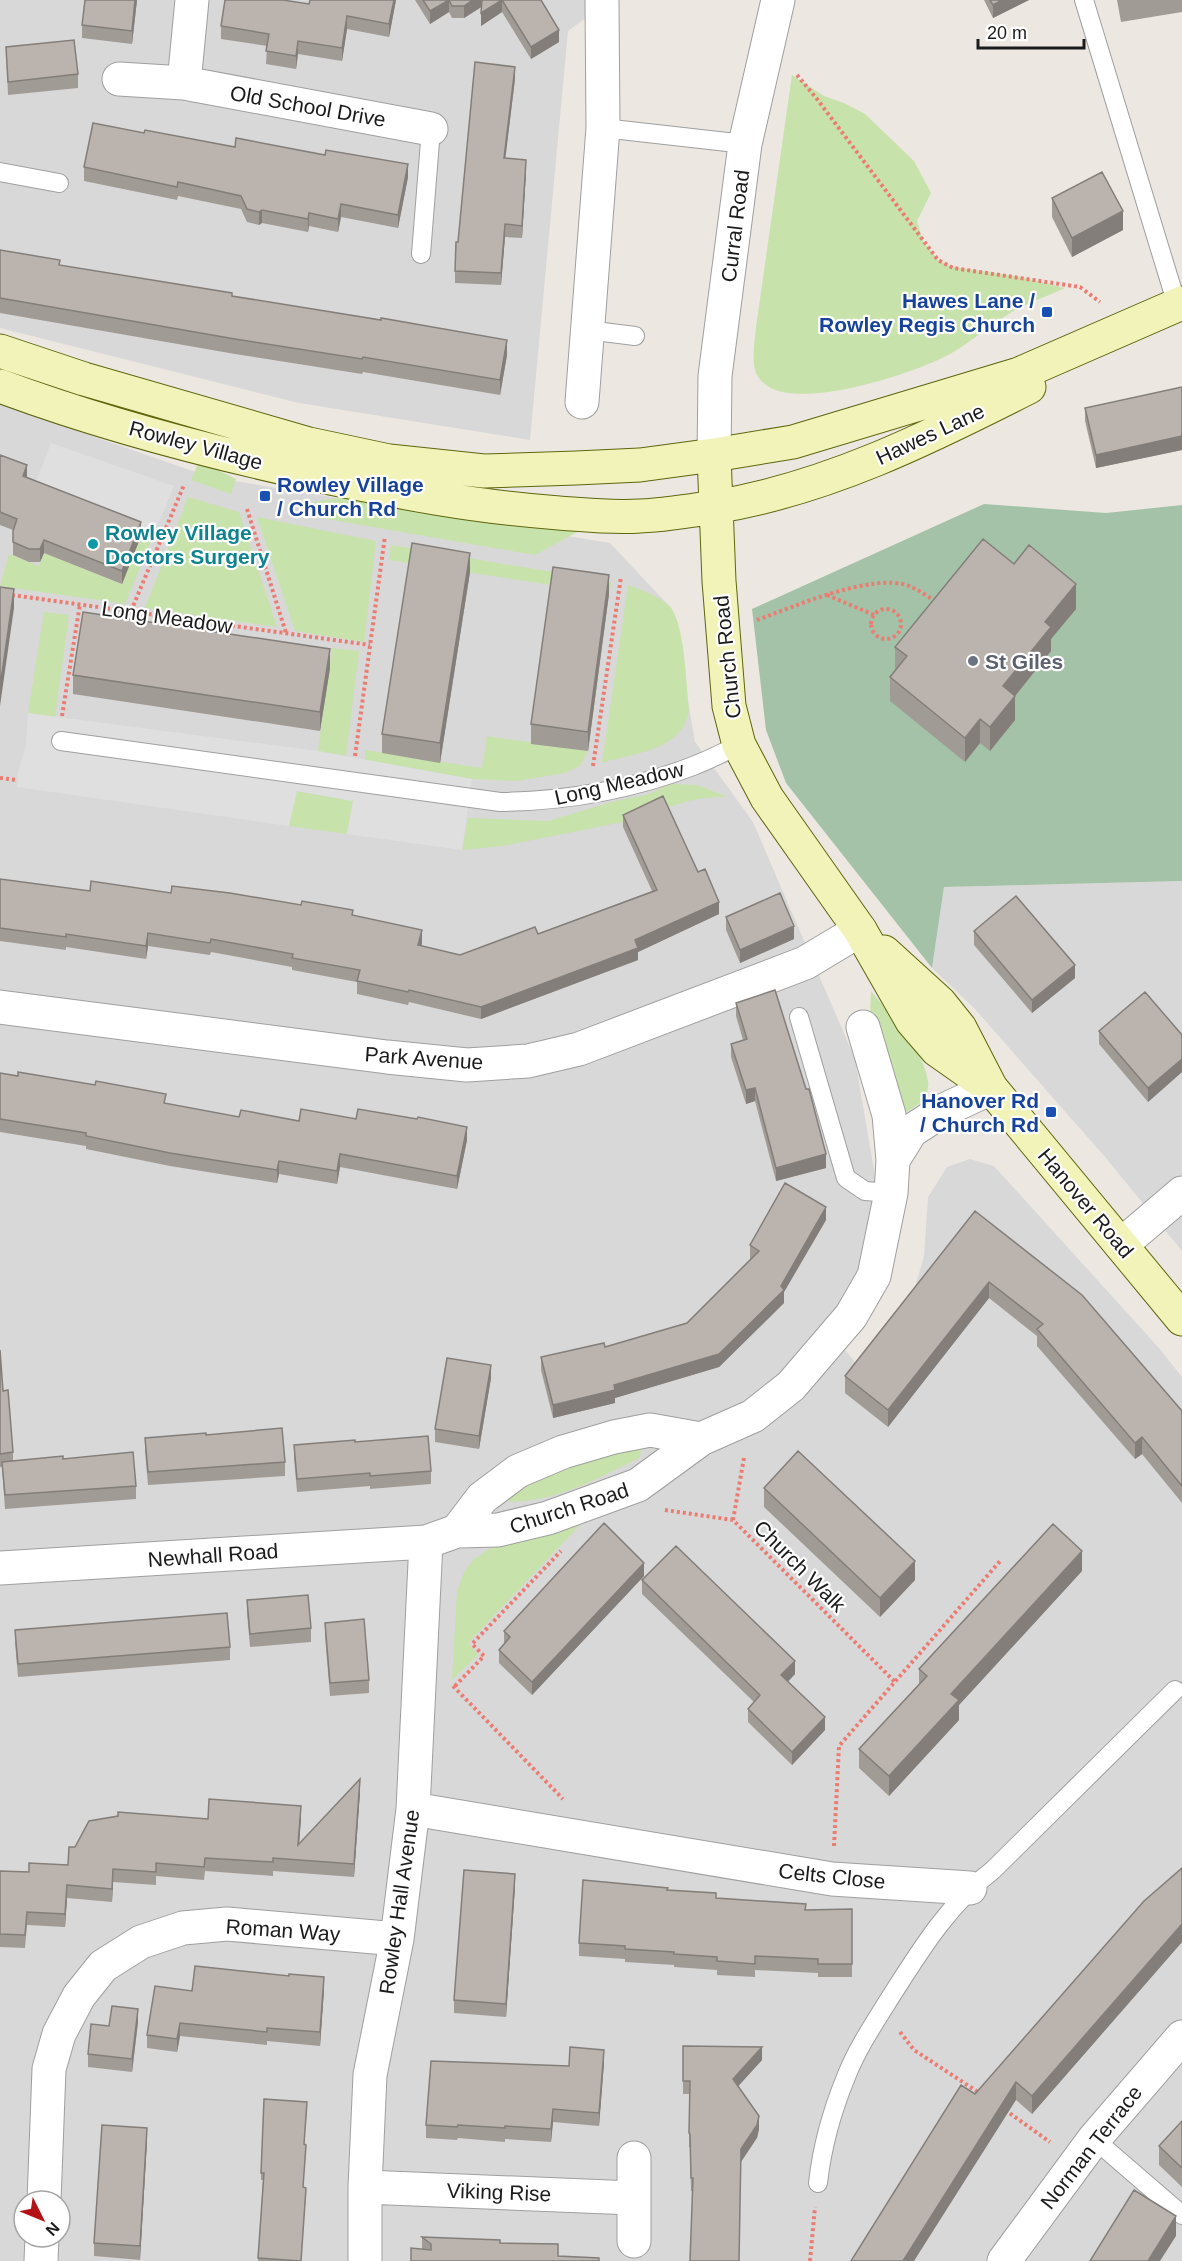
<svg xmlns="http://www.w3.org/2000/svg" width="1182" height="2261" viewBox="0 0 1182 2261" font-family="Arial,sans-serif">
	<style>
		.residential { fill: #d9d8d8; fill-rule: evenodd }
		.grass { fill: #c7e2ab }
		.cemetery { fill: #a4c2a8 }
		.parking { fill: #dfdfdf }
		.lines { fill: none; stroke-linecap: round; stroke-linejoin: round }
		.lane-casing { stroke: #9f9f9f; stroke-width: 20 }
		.street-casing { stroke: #9f9f9f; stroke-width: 35 }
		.secondary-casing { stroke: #5e660e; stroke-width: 35 }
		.path { stroke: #ec7c72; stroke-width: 4; stroke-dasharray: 3 3; stroke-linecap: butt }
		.lane { stroke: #fff; stroke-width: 18 }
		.street { stroke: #fff; stroke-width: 33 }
		.secondary { stroke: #f1f3b8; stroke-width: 33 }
		.wall { fill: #a19b96 }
		.shaded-wall { fill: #837e7a }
		.building { fill: #bbb4ae; stroke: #837e7a; stroke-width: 1.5 }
		.transit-dot { fill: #1a4fb4; stroke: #fff; stroke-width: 2 }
		.culture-dot { fill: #0f9aa8; stroke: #fff; stroke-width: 2 }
		.worship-dot { fill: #6b7280; stroke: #fff; stroke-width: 2 }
		.labels { text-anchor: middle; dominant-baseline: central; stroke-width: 4.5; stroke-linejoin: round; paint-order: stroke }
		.street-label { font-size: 21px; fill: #1b1b1b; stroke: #fff }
		.transit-label { font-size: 21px; font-weight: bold; fill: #164399; stroke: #fff; text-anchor: end }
		.culture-label { font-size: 21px; font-weight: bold; fill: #0d838f; stroke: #fff; text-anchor: start }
		.worship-label { font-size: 21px; font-weight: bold; fill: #5b616d; stroke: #fff; text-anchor: start }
	</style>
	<rect width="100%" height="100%" fill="#ece8e1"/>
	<path class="residential" d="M0,0H610L568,31L530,440L299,403L0,328Z
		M0,404L210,477L610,543L672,609L695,742L753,822L855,1059L876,1182L860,1276L825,1325L862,1371L907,1315L924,1256L928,1197L947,1167L970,1159L994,1166L1159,1348L1182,1377V2261H0ZM24,2201H60V2237H24Z
		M1182,881V1251L1105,1157L974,1008L932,968L944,887Z"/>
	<path class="grass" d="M792,75L824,96L844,103L865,114L914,161L931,193L917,221L923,241L938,260L953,267L1021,277L1065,288C1046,297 1024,304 1007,315C983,330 963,349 938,360C905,375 777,420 756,373C751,360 755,340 756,327Z
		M199,461L236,479L231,494L191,480Z
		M355,495L594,523L535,555L315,517L302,504Z
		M188,497L239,512L277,627L145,608Z
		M257,517L376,541L364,642L295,631Z
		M141,536L152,539L125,604L0,586L9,554L39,566L44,553L122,584Z
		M391,545L612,582L609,594L389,560Z
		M628,585C642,590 665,598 673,611C685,633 686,682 689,709C684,751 634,753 602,763Z
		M44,612L69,615L55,717L28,713Z
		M332,648L359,651L346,756L318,751Z
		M487,736L588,751L580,766L565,773L517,781L472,779L365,760V750L482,768Z
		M671,784L697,785L728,797C693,797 674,804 643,818L503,846L462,850L468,818L548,821L615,801L646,795Z
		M296,791L353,801L347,834L289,826Z
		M871,991C892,1017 922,1046 928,1081C929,1086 927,1093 926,1099L907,1112L897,1100L870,1014Z
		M642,1447L639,1458C598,1479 557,1501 510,1502L506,1494L561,1464Z
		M580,1525L468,1643L478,1655L452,1680L457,1592L464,1572L474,1559L489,1549Z"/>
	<path class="cemetery" d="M984,504L1106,513L1182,505V881L944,887L932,968L786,783L766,730L752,609Z"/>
	<path class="parking" d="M51,443L174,486L152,539L32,493Z
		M28,713L318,751L472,779L462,850L347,834L353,801L297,791L289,826L17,787L18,772L26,745Z"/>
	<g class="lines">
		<defs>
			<path id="lane" d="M1084,0L1177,305
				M603,128L745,144
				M0,172L59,183
				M421,254L431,129
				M587,330L635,336
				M61,741L500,802C566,801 631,790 693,766C709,760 724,752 739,745
				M799,1017L846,1178L865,1191L891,1193
				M1094,2139L1182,2215
				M818,2183C822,2147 832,2111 846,2077C856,2051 873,2025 888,2001C918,1954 948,1904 993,1870L1175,1690"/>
			<path id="street" d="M192,0L184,83L431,129
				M119,79L184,83
				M582,402L603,128L602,2
				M714,455L715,376L745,144L778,0
				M0,1007L387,1057L467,1065L528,1061L579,1049L805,963L860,930
				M863,1027L889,1115L893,1160
				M1121,1245L1182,1193
				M457,1531L482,1498L518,1471L563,1452L614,1437L650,1430L701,1439
				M0,1568L426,1542L457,1531L498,1530L548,1518L638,1485L701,1439L753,1416L791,1386L851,1316L874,1276L891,1193L893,1160L911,1131L942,1111L991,1088
				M413,1809L832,1879L970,1888
				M365,2187L633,2198
				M44,2201L49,2069L59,2034L79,1996L103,1966L141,1942L183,1928L227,1924L397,1939
				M634,2241V2158
				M41,2261L42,2237
				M365,2261V2187L370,2075L397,1939L413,1809L426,1542
				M1004,2261L1094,2139L1182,2037"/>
			<path id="secondary" d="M0,351L84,379L309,444L389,461L484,471L576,468L640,465L714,455L793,442L1019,374L1182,303
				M0,386C102,424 209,452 315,475C397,492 475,507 559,513C586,515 613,518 640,516C664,515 690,511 714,507C826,489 929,438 1029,387
				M714,455L719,581L729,706L739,745L767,798L860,930L912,1021L937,1050L991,1088
				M884,952L940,1003L960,1028L991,1088L1182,1319"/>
		</defs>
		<use href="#lane" class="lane-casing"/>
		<use href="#street" class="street-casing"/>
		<use href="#secondary" class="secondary-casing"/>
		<path class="path" d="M797,75L817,99L938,260L953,268L1080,287L1100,302
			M247,509L286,633
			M12,595L370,645
			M827,595L874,615
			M871 624a15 15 0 1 1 30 0a15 15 0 1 1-30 0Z
			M131,611L184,485
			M757,620C793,607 873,572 909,586C919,590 928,597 937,602
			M62,716L80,604
			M355,756L385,536
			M593,766L621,577
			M0,778L17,780
			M665,1510L733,1520L895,1682
			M733,1520L744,1458
			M453,1686L563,1799
			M455,1686L484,1656L472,1644L561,1551
			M834,1846L839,1746L1001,1560
			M900,2032L914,2050L981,2094
			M1005,2110L1050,2142
			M810,2261L815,2207"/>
		<use href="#lane" class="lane"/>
		<use href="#street" class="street"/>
		<use href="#secondary" class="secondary"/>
	</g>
	<path class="wall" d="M85,0H137L132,44L82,38V25Z
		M396,0L389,37L347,29L342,61L298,54L296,69L266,64L267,46L221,39V26L309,4Z
		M415,0H541L559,42L531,59L502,12L481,26V7L464,18H452L449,12L430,24Z
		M984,0H1029L993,18Z
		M1117,0H1182V12L1121,22Z
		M6,47L78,74V88L8,95Z
		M515,79L505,158L526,172L522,238L505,237L501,285L455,283V271L458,242Z
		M235,147L408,177L398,228L341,217L338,232L309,226L308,232L262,223L259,225L247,222L241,209L178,196L177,200L84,181V167Z
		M1052,198L1123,230L1072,257L1052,217Z
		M0,250L60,265L232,296L507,355L500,395L363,372L362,374L235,354L0,313Z
		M1182,387V450L1096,468L1085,421V408Z
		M0,455L27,478L141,536L122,584L44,553L40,562H29L13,555V530L0,525Z
		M1014,564L1076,609L1051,639V651L1015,696V720L990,751L980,743L965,762L890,701V677L895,670V647Z
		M470,572L440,763L382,753V734Z
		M609,594L588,751L531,744V724Z
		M330,668L320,731L73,694V675Z
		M623,815L698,872L719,914L638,952V960L481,1019L409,1002L408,1005L357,994V982L292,970V967L211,952L210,955L148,946L146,959L66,947V950L0,941V879L90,891L171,893L353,915L422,943L421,946L460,955L538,934L652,891L623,827Z
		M726,917L794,939L740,963L726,930Z
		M974,931L1075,978L1032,1013L974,945Z
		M736,1003L826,1168L776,1181L755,1101L746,1104L731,1057V1044L743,1040L736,1016Z
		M1099,1031L1182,1035V1072L1148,1102L1099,1044Z
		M0,1073L239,1117L299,1121L467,1140L457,1189L340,1167L337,1184L279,1174L277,1183L170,1166L86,1149V1146L0,1132Z
		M975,1211L1182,1411V1503L1142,1454L1135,1459L1037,1346V1336L989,1298L888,1427L845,1393V1376Z
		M826,1220L784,1292V1303L719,1367L615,1398V1403L553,1418L541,1370V1357L605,1347L687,1323L751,1259L750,1258V1245Z
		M0,1350L3,1391L13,1452V1461L63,1459L136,1486V1499L5,1509L2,1467H0Z
		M491,1378L479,1449L435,1442V1429Z
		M206,1435L285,1462V1476L148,1485L145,1451V1438Z
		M355,1442L431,1471V1484L370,1489V1486L297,1492L294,1458V1445Z
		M764,1488L915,1580L880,1617L764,1507Z
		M1082,1571L959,1705V1720L889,1796L859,1768V1749L919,1684V1669Z
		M644,1576L532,1695L499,1663V1650L504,1644V1631Z
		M642,1580L795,1674L788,1682L825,1730L792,1765L748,1722V1709L754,1702L642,1594Z
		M247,1600L311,1628V1642L250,1647L247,1613Z
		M325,1623L369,1680V1693L330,1696L325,1636Z
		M15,1630L230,1647V1660L18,1677L15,1643Z
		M360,1792L354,1877L273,1871V1876L205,1871L204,1880L156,1876V1885L113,1882L112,1902L67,1898L65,1927L27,1925L25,1948L0,1947V1871L29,1872L68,1865L75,1847L208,1819H301L299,1844Z
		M1182,1868V1942L1032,2114L1016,2100L975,2094Z
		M515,1887L506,2017L454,2013V2000Z
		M667,1890L716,1898L806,1910L852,1909V1977H818V1973L755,1970V1977L717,1975V1970L674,1967V1965L625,1962V1959L579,1956V1943Z
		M324,1990L320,2046L267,2041V2045L180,2036L177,2052L147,2048V2035L192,1991Z
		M138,2022L132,2072L88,2067V2054L109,2026Z
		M683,2046L762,2060L738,2086L759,2129L757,2138L693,2191H691L690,2147H689L690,2094H683Z
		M604,2063L599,2126L553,2122L551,2142L505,2139V2142L458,2138L457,2140L426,2138V2125L569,2066Z
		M307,2109L304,2144L306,2151L303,2187L306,2194L301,2261H258L263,2180H261V2173Z
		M1182,2121V2187L1159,2165V2146Z
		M147,2141L140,2260L94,2256V2243Z
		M422,2237L500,2243L558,2256L422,2249Z"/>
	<path class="shaded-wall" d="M135,0H137L132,44V31Z
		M394,0H396L389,37V24Z
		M449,0V12L430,24V11Z
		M473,0H483V6L464,18V6Z
		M502,0V12L481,26V13Z
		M1002,0H1029L993,18V5Z
		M347,16V29L342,61V48Z
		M559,30V42L531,59V47Z
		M298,41V54L296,69V56Z
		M515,67V79L504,170V158Z
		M526,160V172L522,238V226Z
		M408,164V177L398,228V215Z
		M341,204V217L338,232V219Z
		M262,210V223L259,225V212Z
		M1123,211V230L1072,257V238Z
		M309,213V226L308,232V219Z
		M505,224V237L501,285V273Z
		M507,340V355L500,395V380Z
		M1182,436V450L1096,468V455Z
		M27,465V478L23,476Z
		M141,522V536L122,584V571Z
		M44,540V553L40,562V549Z
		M470,553V572L440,763V743Z
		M609,575V594L588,751V732Z
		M1076,584V609L1051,639V651L1015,696V720L990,751V727L1003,686L1045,622Z
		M14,589V608L0,706V687Z
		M330,649V668L320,731V712Z
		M980,719V743L965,762V738Z
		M719,902V914L638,952V960L481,1019V1007L635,940Z
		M794,926V939L740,963V950Z
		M422,930V943L418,958V945Z
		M148,933V946L146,959V946Z
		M1075,965V978L1032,1013V1000Z
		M1182,1059V1072L1148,1102V1088Z
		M755,1088V1101L746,1104V1090Z
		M467,1127V1140L457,1189V1176Z
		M340,1154V1167L337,1184V1171Z
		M826,1154V1168L776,1181V1168Z
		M279,1161V1174L277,1183V1170Z
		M826,1207V1220L784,1292V1303L719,1367L615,1398V1403L553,1418V1405L614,1385L781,1286Z
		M989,1282V1298L888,1427V1410Z
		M491,1365V1378L479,1449V1436Z
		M1142,1437V1454L1135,1459V1443Z
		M1082,1551V1571L959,1705V1720L889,1796V1776L951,1694Z
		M915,1561V1580L880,1617V1598Z
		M644,1563V1576L532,1695V1682Z
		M795,1661V1674L781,1688V1675Z
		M825,1717V1730L792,1765V1752Z
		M360,1779V1792L354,1877V1864Z
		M301,1806V1819L298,1859V1845Z
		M113,1869V1882L112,1902V1889Z
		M515,1874V1887L506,2017V2004Z
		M67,1884V1898L65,1927V1914Z
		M1182,1924V1942L1032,2114V2096Z
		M324,1977V1990L320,2046V2032Z
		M138,2009V2022L132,2072V2059Z
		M180,2023V2036L177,2052V2039Z
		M762,2047V2060L733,2092V2079Z
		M604,2050V2063L599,2126V2113Z
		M1016,2082V2100L914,2261H903Z
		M553,2109V2122L551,2142V2129Z
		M759,2116V2129L757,2138L741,2162V2149Z
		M147,2128V2141L140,2260V2246Z
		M1176,2216V2236L1160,2261H1148Z"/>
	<path class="building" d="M85,0H135L132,31L82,25Z
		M225,0H283L309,4L310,0H394L389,24L347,16L342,48L298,41L296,56L266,51L269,34L221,26Z
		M423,0H449L430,11Z
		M449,0H473L464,6H452Z
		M482,0H541L559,30L531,47L502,0L481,13Z
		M990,0H1002L993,5Z
		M74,40L78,74L8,82L6,47Z
		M475,62L515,67L504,158L526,160L522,226L505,224L501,273L455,271L456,242H458Z
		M93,123L144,133L145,130L235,147L236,138L325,155L326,150L408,164L398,215L341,204L338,219L309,213L308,219L262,210L259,212L247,209L241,196L178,182L177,187L84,167Z
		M1102,172L1123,211L1072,238L1052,198Z
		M0,250L60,260L59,265L232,293V296L381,320V318L507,340L500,380L363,357L362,359L235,339L0,298Z
		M1182,387V436L1096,455L1085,408Z
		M0,455L27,465L23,476L141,522L122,571L44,540L40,549H29L13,542V531L17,519L0,512Z
		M983,539L1014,564L1029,545L1076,584L1045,622L1051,627L1003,686L1015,696L990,727L980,719L965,738L890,677L907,656L895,647Z
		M412,543L470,553L440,743L382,734Z
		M553,567L609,575L588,732L531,724Z
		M0,587L14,589L0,687Z
		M83,612L330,649L320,712L73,675Z
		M663,796L698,872L705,869L719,902L635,940L638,948L481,1007L409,990L408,992L357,981L360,970L292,958L293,954L211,939L210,943L148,933L146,946L66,934V937L0,928V879L90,891L91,881L171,893L172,886L230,893L301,905L302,901L353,910L352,915L422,930L418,945L460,955L535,927L538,934L657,890L623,815Z
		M780,893L794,926L740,950L726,917Z
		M1016,896L1075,965L1032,1000L974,931Z
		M775,990L806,1089H809L826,1154L776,1168L755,1088L746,1090L731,1044L747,1039L736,1003Z
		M1145,992L1182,1035V1059L1148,1088L1099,1031Z
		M18,1072L95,1085L96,1081L166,1094L164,1103L239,1117L241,1110L299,1121L301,1109L356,1119L358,1109L417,1119L418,1117L467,1127L457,1176L340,1154L337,1171L279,1161L277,1170L170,1153L86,1136V1133L0,1119V1073L18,1076Z
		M785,1183L826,1207L781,1286L784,1290L719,1354L614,1385L615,1390L553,1405L541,1357L604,1343L605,1347L687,1323L759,1251L750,1245Z
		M975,1211L1082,1295L1182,1411V1486L1142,1437L1135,1443L1037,1329L1043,1324L989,1282L888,1410L845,1376Z
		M0,1350L3,1391L8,1390L13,1452L0,1454Z
		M447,1358L491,1365L479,1436L435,1429Z
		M282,1428L285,1462L148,1472L145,1438L206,1433V1435Z
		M428,1436L431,1471L370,1476V1473L297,1479L294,1445L355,1440V1442Z
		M798,1451L915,1561L880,1598L764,1488Z
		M133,1452L136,1486L5,1495L2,1462L63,1456V1459Z
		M604,1523L644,1563L532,1682L499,1650L510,1637L504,1631Z
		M1053,1524L1082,1551L951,1694L959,1700L889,1776L859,1749L927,1676L919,1669Z
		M676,1546L795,1661L781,1675L825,1717L792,1752L748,1709L760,1695L642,1580Z
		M308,1595L311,1628L250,1634L247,1600Z
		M227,1613L230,1647L18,1664L15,1630Z
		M364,1619L369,1680L330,1683L325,1623Z
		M360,1779L354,1864L273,1858V1862L205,1858L204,1867L156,1863V1872L113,1869L112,1889L67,1885V1884L65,1914L27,1912L25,1935L0,1934V1871L29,1872V1863L68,1865L69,1847H75L89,1821L118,1816V1812L208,1819L209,1799L301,1806L298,1845Z
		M1182,1868V1924L1032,2096L1016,2082L903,2261H851L961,2085L975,2094L1144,1901Z
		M464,1870L515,1874L506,2004L454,2000Z
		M583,1880L668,1888L667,1890L716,1893V1898L806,1904L805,1910L852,1909V1964H818V1959L755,1956V1964L717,1961V1957L674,1954V1952L625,1949V1946L579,1943Z
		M195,1966L289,1976V1974L324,1977L320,2032L267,2028V2032L180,2023L177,2039L147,2035L155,1986L192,1991Z
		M112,2006L138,2009L132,2059L88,2054L91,2024L109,2026Z
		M683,2046L762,2047L733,2079L759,2116L757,2125L741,2149L739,2261H690L693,2178H691L690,2134L689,2133L690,2081H683Z
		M570,2047L604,2050L599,2113L553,2109L551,2129L505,2126V2128L458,2125L457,2127L426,2125L431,2061L569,2066Z
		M264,2099L307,2102L304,2144L306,2145L303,2187L306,2188L301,2261L258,2258L264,2173H261Z
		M1182,2121V2168L1159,2146Z
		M102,2125L147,2128L140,2246L94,2243Z
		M1134,2190L1176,2216L1148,2261H1090Z
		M422,2237L500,2240V2243L558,2244V2256L599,2258V2261H411V2248L431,2250V2244Z"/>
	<g class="transit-dot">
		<rect x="1041" y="306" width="12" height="12" rx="3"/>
		<rect x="259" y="490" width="12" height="12" rx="3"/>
		<rect x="1045" y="1106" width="12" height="12" rx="3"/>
	</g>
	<circle class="culture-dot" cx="93" cy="544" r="6"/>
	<circle class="worship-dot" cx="973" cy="661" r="6"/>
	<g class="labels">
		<g class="street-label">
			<text transform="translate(308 106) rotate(10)">Old School Drive</text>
			<text transform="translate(735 226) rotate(-83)">Curral Road</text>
			<text transform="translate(930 434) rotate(-25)">Hawes Lane</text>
			<text transform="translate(196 445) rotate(15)">Rowley Village</text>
			<text transform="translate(167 617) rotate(8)">Long Meadow</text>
			<text transform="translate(727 657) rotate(-96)">Church Road</text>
			<text transform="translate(619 783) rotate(-13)">Long Meadow</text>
			<text transform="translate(424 1058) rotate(4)">Park Avenue</text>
			<text transform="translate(1086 1203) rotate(50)">Hanover Road</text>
			<text transform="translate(569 1508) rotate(-18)">Church Road</text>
			<text transform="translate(213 1555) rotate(-4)">Newhall Road</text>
			<text transform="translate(800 1566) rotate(45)">Church Walk</text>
			<text transform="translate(832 1876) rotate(6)">Celts Close</text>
			<text transform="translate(399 1902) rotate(-82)">Rowley Hall Avenue</text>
			<text transform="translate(283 1930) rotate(4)">Roman Way</text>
			<text transform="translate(1091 2147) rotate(-52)">Norman Terrace</text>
			<text transform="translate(499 2192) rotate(2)">Viking Rise</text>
		</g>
		<g class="transit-label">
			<text x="1035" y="300">Hawes Lane /<tspan x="1035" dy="24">Rowley Regis Church</tspan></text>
			<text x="277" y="484" text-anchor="start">Rowley Village<tspan x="277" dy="24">/ Church Rd</tspan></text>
			<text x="1039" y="1100">Hanover Rd<tspan x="1039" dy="24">/ Church Rd</tspan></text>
		</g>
		<g class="culture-label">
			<text x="105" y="532">Rowley Village<tspan x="105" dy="24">Doctors Surgery</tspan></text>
		</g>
		<g class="worship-label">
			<text x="985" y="661">St Giles</text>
		</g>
	</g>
	<g transform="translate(42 2219) rotate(133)"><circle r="28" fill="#ffffff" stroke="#a4a4a4" stroke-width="1.5"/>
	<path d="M0-4.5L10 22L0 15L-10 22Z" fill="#b41215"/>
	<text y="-9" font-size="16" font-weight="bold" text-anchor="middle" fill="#1b1b1b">N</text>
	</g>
	<path d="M978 39v9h106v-9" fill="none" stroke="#1b1b1b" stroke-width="3"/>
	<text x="987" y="39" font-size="18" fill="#1b1b1b" stroke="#ffffff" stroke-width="4.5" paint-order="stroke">20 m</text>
</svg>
